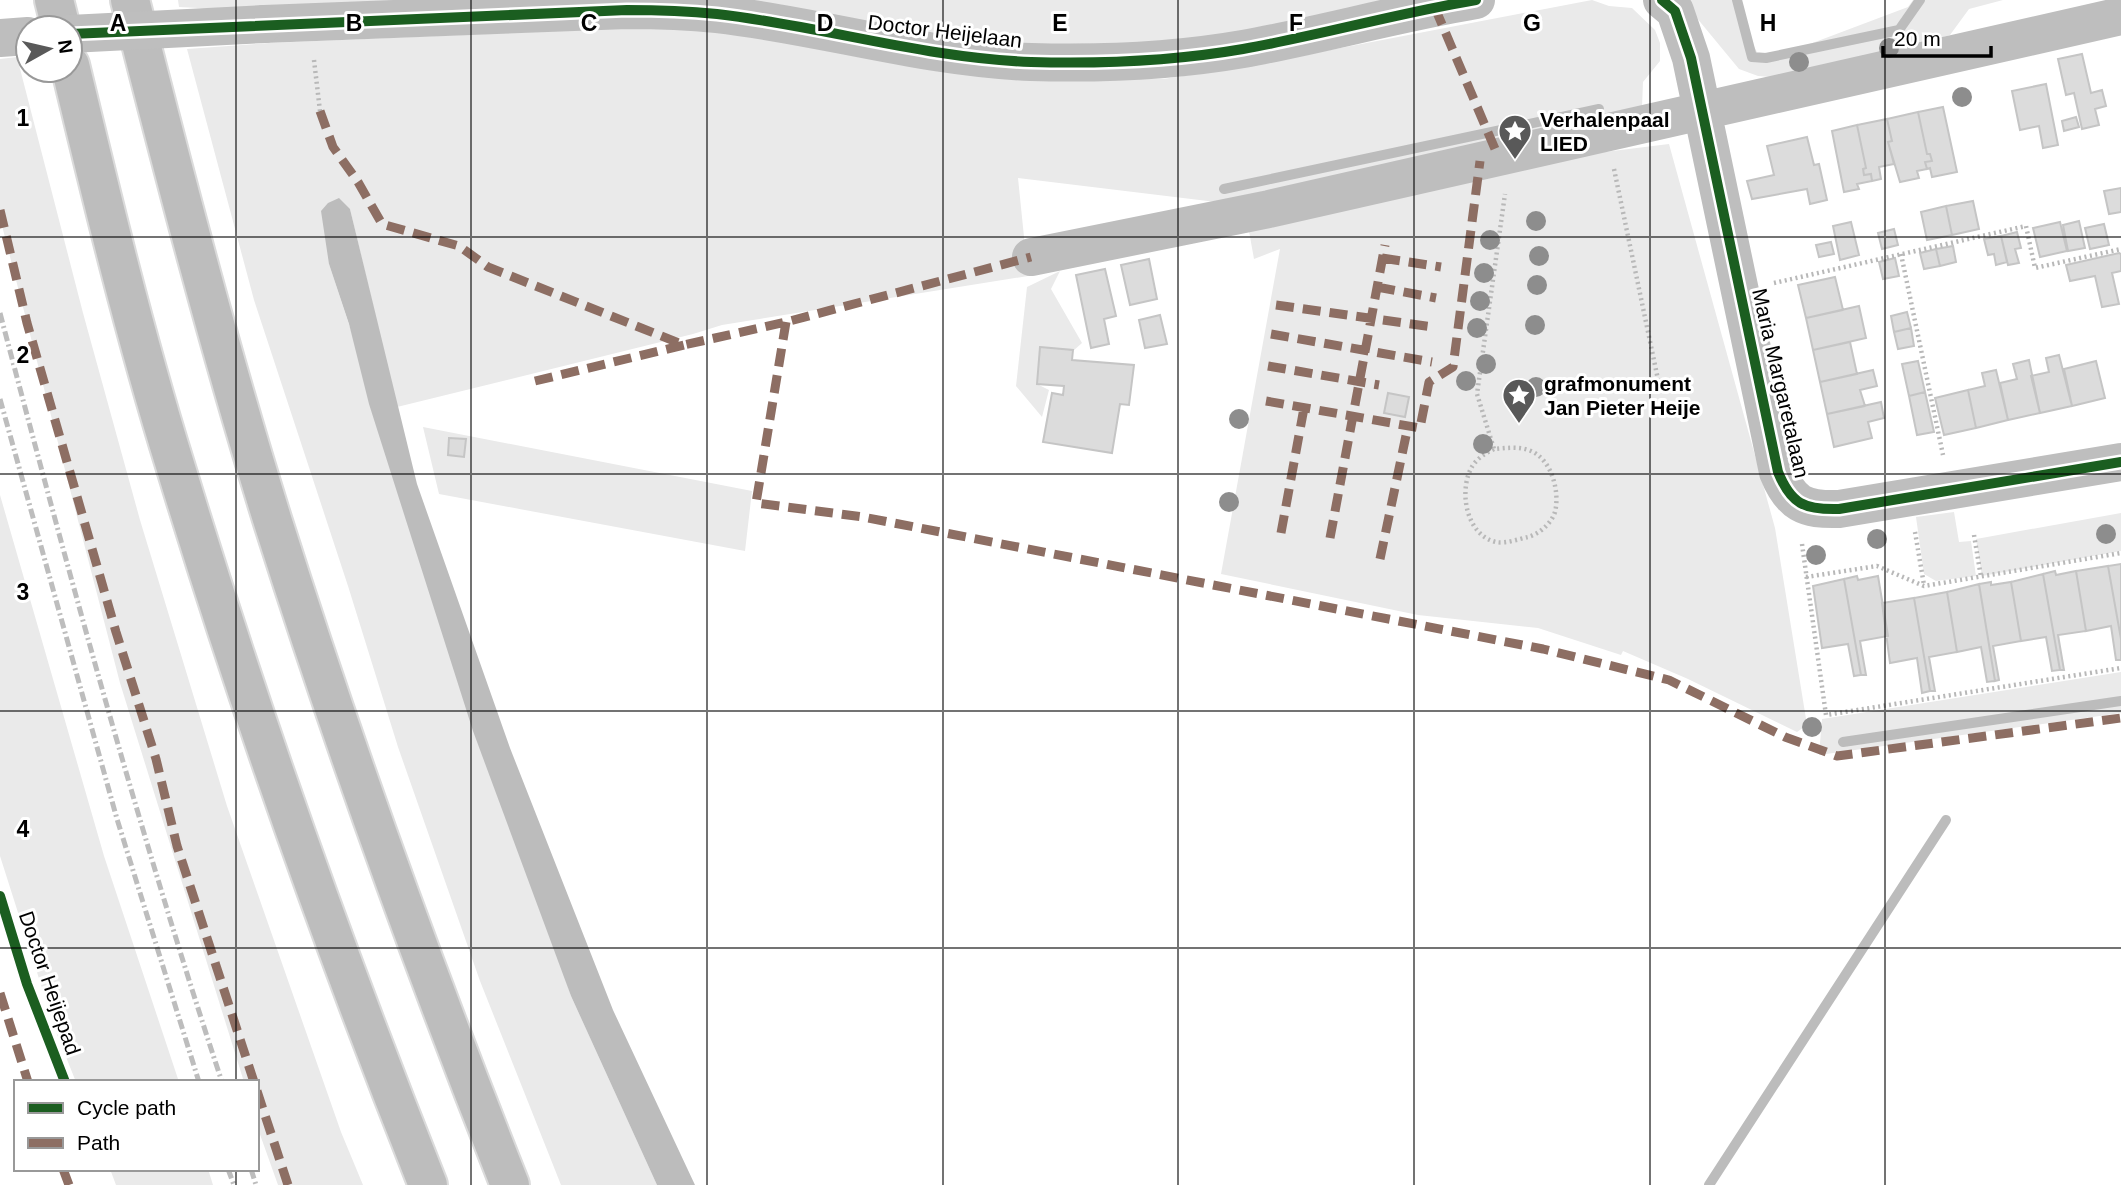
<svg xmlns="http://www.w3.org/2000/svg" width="2121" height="1185" viewBox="0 0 2121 1185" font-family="Helvetica,sans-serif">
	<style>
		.green { fill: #eaeaea }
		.water { fill: #bcbcbc }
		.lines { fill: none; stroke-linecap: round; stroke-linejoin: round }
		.stream { stroke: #bcbcbc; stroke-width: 10 }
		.building { fill: #dcdcdc; stroke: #c5c5c5; stroke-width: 2 }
		.highway-casing { stroke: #dbdbdb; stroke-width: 42 }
		.path { stroke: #b8b8b8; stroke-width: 4.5; stroke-dasharray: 2 3.5; stroke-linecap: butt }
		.minor { stroke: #bebebe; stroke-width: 38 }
		.highway { stroke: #bdbdbd; stroke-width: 38 }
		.rail { stroke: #bdbdbd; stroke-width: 5; stroke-dasharray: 10 3.5 2 3.5; stroke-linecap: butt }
		.minor-bridge { stroke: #bebebe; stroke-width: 38 }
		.quiet { stroke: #8d6e63; stroke-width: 9; stroke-dasharray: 18 9; stroke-linecap: butt }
		.cycleway-casing { stroke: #fff; stroke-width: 15 }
		.cycleway { stroke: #1b5e20; stroke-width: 10 }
		.tree { fill: #8d8d8d }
		.grid { fill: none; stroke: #000; stroke-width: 2; stroke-opacity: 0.55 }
		.labels { text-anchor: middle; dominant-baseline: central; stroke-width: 6; stroke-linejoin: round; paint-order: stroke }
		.street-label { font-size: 21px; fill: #000; stroke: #fff }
		.poi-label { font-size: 21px; font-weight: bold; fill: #000; stroke: #fff; text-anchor: start }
		.grid-label { font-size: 23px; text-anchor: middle; font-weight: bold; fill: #000; stroke: #fff; stroke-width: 6; stroke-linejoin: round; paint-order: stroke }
	</style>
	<rect width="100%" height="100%" fill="#fff"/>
	<path class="green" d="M178,0H458L257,11L179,7Z
		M743,0H1401L1229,40L1011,46Z
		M1592,0L1609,6L1632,8L1655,30L1660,43V61L1643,82L1642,107L1216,202L1018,178L1028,276L722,325L693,334L397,407L350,209L329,264L571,996L657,1185H561L480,981L398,747L348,586L254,300L187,49L269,43L650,27L728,30L1067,77L1163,79L1236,68Z
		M1682,0H1734L1739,17L1762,62L1908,7L1913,0H2003L1969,9L1950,35L1883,56L1785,78L1758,76L1739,69Z
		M17,57L83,313L140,520L227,806L341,1132L363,1185H278L257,1126V1082H244L120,683L0,218V59Z
		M1669,144L1775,528L1807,725L1797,732L1688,679L1623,651L1621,655L1538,628L1418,615L1221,574L1280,249L1254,259L1249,231L1532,161Z
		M1060,271L1051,289L1082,343L1073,351L1040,348L1037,384L1049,390L1042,417L1016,386L1027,287Z
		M423,427L752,491L745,551L439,494Z
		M0,495L104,856L179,1082H76L56,1032L0,856Z
		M1954,512L1959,542L1971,541L1976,576L1936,581L1924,574L1916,517Z
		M2121,513V551L1982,576L1976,539Z
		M2121,672V713L1819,755L1822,719Z
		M110,1169H208L213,1185H116Z"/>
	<path class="water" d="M339,198L350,209L417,484L510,748L613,1010L695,1185H657L571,996L473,731L369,404L349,324L329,264L321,211L328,203Z"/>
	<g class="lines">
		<path class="stream" d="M1737,0L1752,57L1766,58L1899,30L1920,0
			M1224,189L1599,109
			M1843,742L2121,701
			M1709,1185L1946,820"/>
	</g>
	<path class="building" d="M2082,54L2091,93L2102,90L2106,106L2095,109L2099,125L2082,129L2074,93L2066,95L2058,59Z
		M2046,84L2058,145L2043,148L2039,126L2020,130L2012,91Z
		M1943,107L1957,172L1932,177L1930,168L1927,169L1925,162L1932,161L1930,154H1927L1918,112Z
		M1918,112L1927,154H1930L1932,161L1925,162L1927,169L1917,171L1919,178L1900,182L1888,142L1892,141L1887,119Z
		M2076,117L2079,127L2064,131L2062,121Z
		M1887,119L1892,141L1888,142L1894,164L1879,167L1881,179L1872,181L1871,174L1864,175L1863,169L1866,168L1857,125Z
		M1857,125L1866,168L1863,169L1864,175L1871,174L1872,181L1857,184L1859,189L1844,192L1832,131Z
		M1807,137L1814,165L1819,164L1827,200L1810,204L1807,189L1752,199L1747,181L1774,175L1767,146Z
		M2121,188V212L2109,214L2104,191Z
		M1973,201L1979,229L1952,235L1946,206Z
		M1946,206L1952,235L1927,240L1921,212Z
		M2079,221L2085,248L2068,251L2063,225Z
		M1851,222L1859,255L1840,260L1833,226Z
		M2060,222L2067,251L2040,257L2033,228Z
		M2104,224L2109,245L2090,249L2085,228Z
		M1894,229L1898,245L1882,249L1878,233Z
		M2017,232L2021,248L2015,249L2019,263L2008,265L2001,236Z
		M2001,236L2007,262L1996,265L1994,254L1988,255L1984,239Z
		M1831,242L1834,254L1819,257L1816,245Z
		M1953,246L1956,262L1940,266L1936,249Z
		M1936,249L1940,266L1924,269L1920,253Z
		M2119,253L2121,254V271L2112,273L2119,304L2102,307L2095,276L2070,281L2066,265Z
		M1895,258L1899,276L1883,279L1879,262Z
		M1149,259L1157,299L1130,305L1121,265Z
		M1105,269L1116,316L1104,319L1109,344L1091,348L1076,275Z
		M1835,277L1843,310L1806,318L1798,285Z
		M1859,306L1866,338L1813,350L1806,318Z
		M1907,312L1911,328L1894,332L1891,316Z
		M1160,315L1167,344L1145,348L1139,320Z
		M1911,328L1914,346L1898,349L1894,332Z
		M1850,342L1857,374L1820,382L1813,350Z
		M1040,347L1073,350L1072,360L1134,365L1129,405L1120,404L1112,453L1043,442L1052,393L1063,395L1064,386L1037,384Z
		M2059,355L2072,406L2040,413L2031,376L2049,372L2046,358Z
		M2029,360L2040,413L2008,420L2000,383L2017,379L2013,364Z
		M1918,361L1925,392L1909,396L1902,364Z
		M2096,361L2105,398L2072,406L2064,369Z
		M1873,370L1877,386L1860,390L1865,406L1827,414L1820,382Z
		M1996,370L2008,420L1976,428L1968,390L1985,386L1982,373Z
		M1968,390L1976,428L1944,435L1935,398Z
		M1925,392L1934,432L1917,435L1909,396Z
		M1388,393L1409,397L1405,417L1384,413Z
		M1881,402L1884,418L1868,422L1872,438L1834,447L1827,414Z
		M449,438L466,439L464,457L448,455Z
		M2121,564V639L2108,566Z
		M2108,566L2121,639V660H2116L2111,626L2086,631L2076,571Z
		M2055,571L2056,575L2076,571L2086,631L2058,635L2064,670H2060L2043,574Z
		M2043,574L2060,670L2052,671L2046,637L2021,641L2011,582Z
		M1857,576L1858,580L1878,576L1888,636L1860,641L1866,675H1861L1844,579Z
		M1844,579L1861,675L1854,676L1848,644L1822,648L1813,586Z
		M1991,582V585L2011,582L2021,641L1993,646L1999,680L1995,681L1979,584Z
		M1979,584L1995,681L1987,682L1981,647L1957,652L1947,592Z
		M1947,592L1957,652L1929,657L1935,691H1930L1914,598Z
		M1914,598L1930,691L1922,693L1917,658L1890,663L1882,603Z"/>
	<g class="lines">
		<defs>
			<path id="highway" d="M54,0L61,28
				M130,0C174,174 219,348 272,519C343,744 423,966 510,1185
				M70,65C102,199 134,333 175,465C249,709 334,949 428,1185"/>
		</defs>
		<use href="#highway" class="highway-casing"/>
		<path class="path" d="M314,60L320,111
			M1614,169L1661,394
			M1901,254L1943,455
			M1774,283L2026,226L2035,268L2121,249
			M1494,449C1486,453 1479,457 1473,465C1458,488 1465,535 1496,542C1505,544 1519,539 1528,537C1539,534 1551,524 1555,512C1560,492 1552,460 1531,451C1519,446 1507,448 1494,449L1477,394L1505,194
			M1915,532L1924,585
			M1974,535L1981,577
			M1802,544L1826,715L2121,668
			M1806,577L1877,566L1924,586L2121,553"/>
		<path class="minor" d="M1662,0L1675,11L1691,58L1778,472C1791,504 1804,510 1839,509L2121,462
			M264,24L627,10C657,10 687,11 717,14C822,26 924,58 1031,62C1101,64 1174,61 1243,49C1321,35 1398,13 1476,0
			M0,38L28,36
			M1031,257L1269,209L2121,16"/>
		<use href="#highway" class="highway"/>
		<path class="rail" d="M0,313C68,571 138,828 222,1082
			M0,399L117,819L199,1082
			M228,1169L234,1185
			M251,1169L256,1185"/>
		<path class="minor-bridge" d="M70,34L264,24"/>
		<path class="quiet" d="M1435,8L1498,156
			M320,111L333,147L358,182L382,224L459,246L488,267L684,345L786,322L1031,257
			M0,210L27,323L116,632L156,759L177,846L254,1082
			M1382,258L1441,267
			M1377,287L1436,298
			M1276,305L1433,327
			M786,322L756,503L863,517L1543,649L1669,680L1785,737L1837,756L2121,718
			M1271,334L1432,362
			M1268,366L1379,385
			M535,381L684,345
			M1266,401L1420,428L1429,382L1453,367L1480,161
			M1281,533L1304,408
			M1330,538L1385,245
			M1380,559L1408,426
			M0,993L28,1082
			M257,1091L288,1185
			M63,1169L69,1185"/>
		<defs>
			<path id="cycleway" d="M1662,0L1675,11L1691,58L1778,472C1791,504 1804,510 1839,509L2121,462
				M70,34L627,10C657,10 687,11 717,14C822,26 924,58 1031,62C1101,64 1174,61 1243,49C1321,35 1398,13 1476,0
				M0,896L27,984L65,1082"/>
		</defs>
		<use href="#cycleway" class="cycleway-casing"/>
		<use href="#cycleway" class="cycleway"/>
	</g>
	<g class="tree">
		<circle cx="1889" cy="48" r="10"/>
		<circle cx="1799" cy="62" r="10"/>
		<circle cx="1962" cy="97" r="10"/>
		<circle cx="1536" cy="221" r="10"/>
		<circle cx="1490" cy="240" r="10"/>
		<circle cx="1539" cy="256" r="10"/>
		<circle cx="1484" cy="273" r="10"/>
		<circle cx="1537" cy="285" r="10"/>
		<circle cx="1480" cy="301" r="10"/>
		<circle cx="1535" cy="325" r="10"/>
		<circle cx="1477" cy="328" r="10"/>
		<circle cx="1486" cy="364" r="10"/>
		<circle cx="1466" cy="381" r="10"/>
		<circle cx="1536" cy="387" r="10"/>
		<circle cx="1239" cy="419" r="10"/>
		<circle cx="1483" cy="444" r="10"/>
		<circle cx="1229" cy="502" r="10"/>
		<circle cx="2106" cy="534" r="10"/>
		<circle cx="1877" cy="539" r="10"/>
		<circle cx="1816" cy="555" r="10"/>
		<circle cx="1812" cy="727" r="10"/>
	</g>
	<path class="grid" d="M236,0V1082M471,0V1185M707,0V1185M943,0V1185M1178,0V1185M1414,0V1185M1650,0V1185M1885,0V1185M0,237H2121M0,474H2121M0,711H2121M0,948H2121M236,1169V1185"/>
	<defs>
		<symbol id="sight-pin" viewBox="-11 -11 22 30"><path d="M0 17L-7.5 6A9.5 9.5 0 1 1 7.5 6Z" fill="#595959" stroke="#fff"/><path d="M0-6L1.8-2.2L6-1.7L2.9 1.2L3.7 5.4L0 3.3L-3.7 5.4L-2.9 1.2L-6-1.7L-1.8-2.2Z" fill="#fff"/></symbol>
	</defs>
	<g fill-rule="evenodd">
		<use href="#sight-pin" x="1496" y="112" width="38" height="52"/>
		<use href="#sight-pin" x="1500" y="376" width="38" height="52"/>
	</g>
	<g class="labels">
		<g class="street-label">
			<text transform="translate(945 31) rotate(7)">Doctor Heijelaan</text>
			<text transform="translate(1781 383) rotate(77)">Maria Margaretalaan</text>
			<text transform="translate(50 983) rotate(71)">Doctor Heijepad</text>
		</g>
		<g class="poi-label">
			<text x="1540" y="119">Verhalenpaal<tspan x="1540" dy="24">LIED</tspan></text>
			<text x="1544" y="383">grafmonument<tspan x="1544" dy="24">Jan Pieter Heije</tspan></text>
		</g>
	</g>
	<g class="grid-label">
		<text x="118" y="31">A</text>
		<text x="354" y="31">B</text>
		<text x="589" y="31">C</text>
		<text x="825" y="31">D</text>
		<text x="1060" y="31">E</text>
		<text x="1296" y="31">F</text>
		<text x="1532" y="31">G</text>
		<text x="1768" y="31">H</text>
		<text x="23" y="126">1</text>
		<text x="23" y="363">2</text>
		<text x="23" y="600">3</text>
		<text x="23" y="837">4</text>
	</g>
	<rect x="14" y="1080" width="245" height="91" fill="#ffffff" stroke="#999999" stroke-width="2"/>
	<rect x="28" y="1103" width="35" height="10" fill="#1b5e20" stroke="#999999" stroke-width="2"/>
	<text x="77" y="1115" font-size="21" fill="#000000">Cycle path</text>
	<rect x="28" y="1138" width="35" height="10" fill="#8d6e63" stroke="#999999" stroke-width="2"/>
	<text x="77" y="1150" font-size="21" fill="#000000">Path</text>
	<g transform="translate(49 49) rotate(82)"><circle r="33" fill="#ffffff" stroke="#999999" stroke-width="2"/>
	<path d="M0-5L12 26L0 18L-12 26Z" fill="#595959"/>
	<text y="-10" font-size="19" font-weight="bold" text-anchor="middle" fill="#000000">N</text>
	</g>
	<path d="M1883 46v10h108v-10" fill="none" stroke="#000000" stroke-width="3.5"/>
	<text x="1894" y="46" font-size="21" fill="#000000" stroke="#ffffff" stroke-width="5" paint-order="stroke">20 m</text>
</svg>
